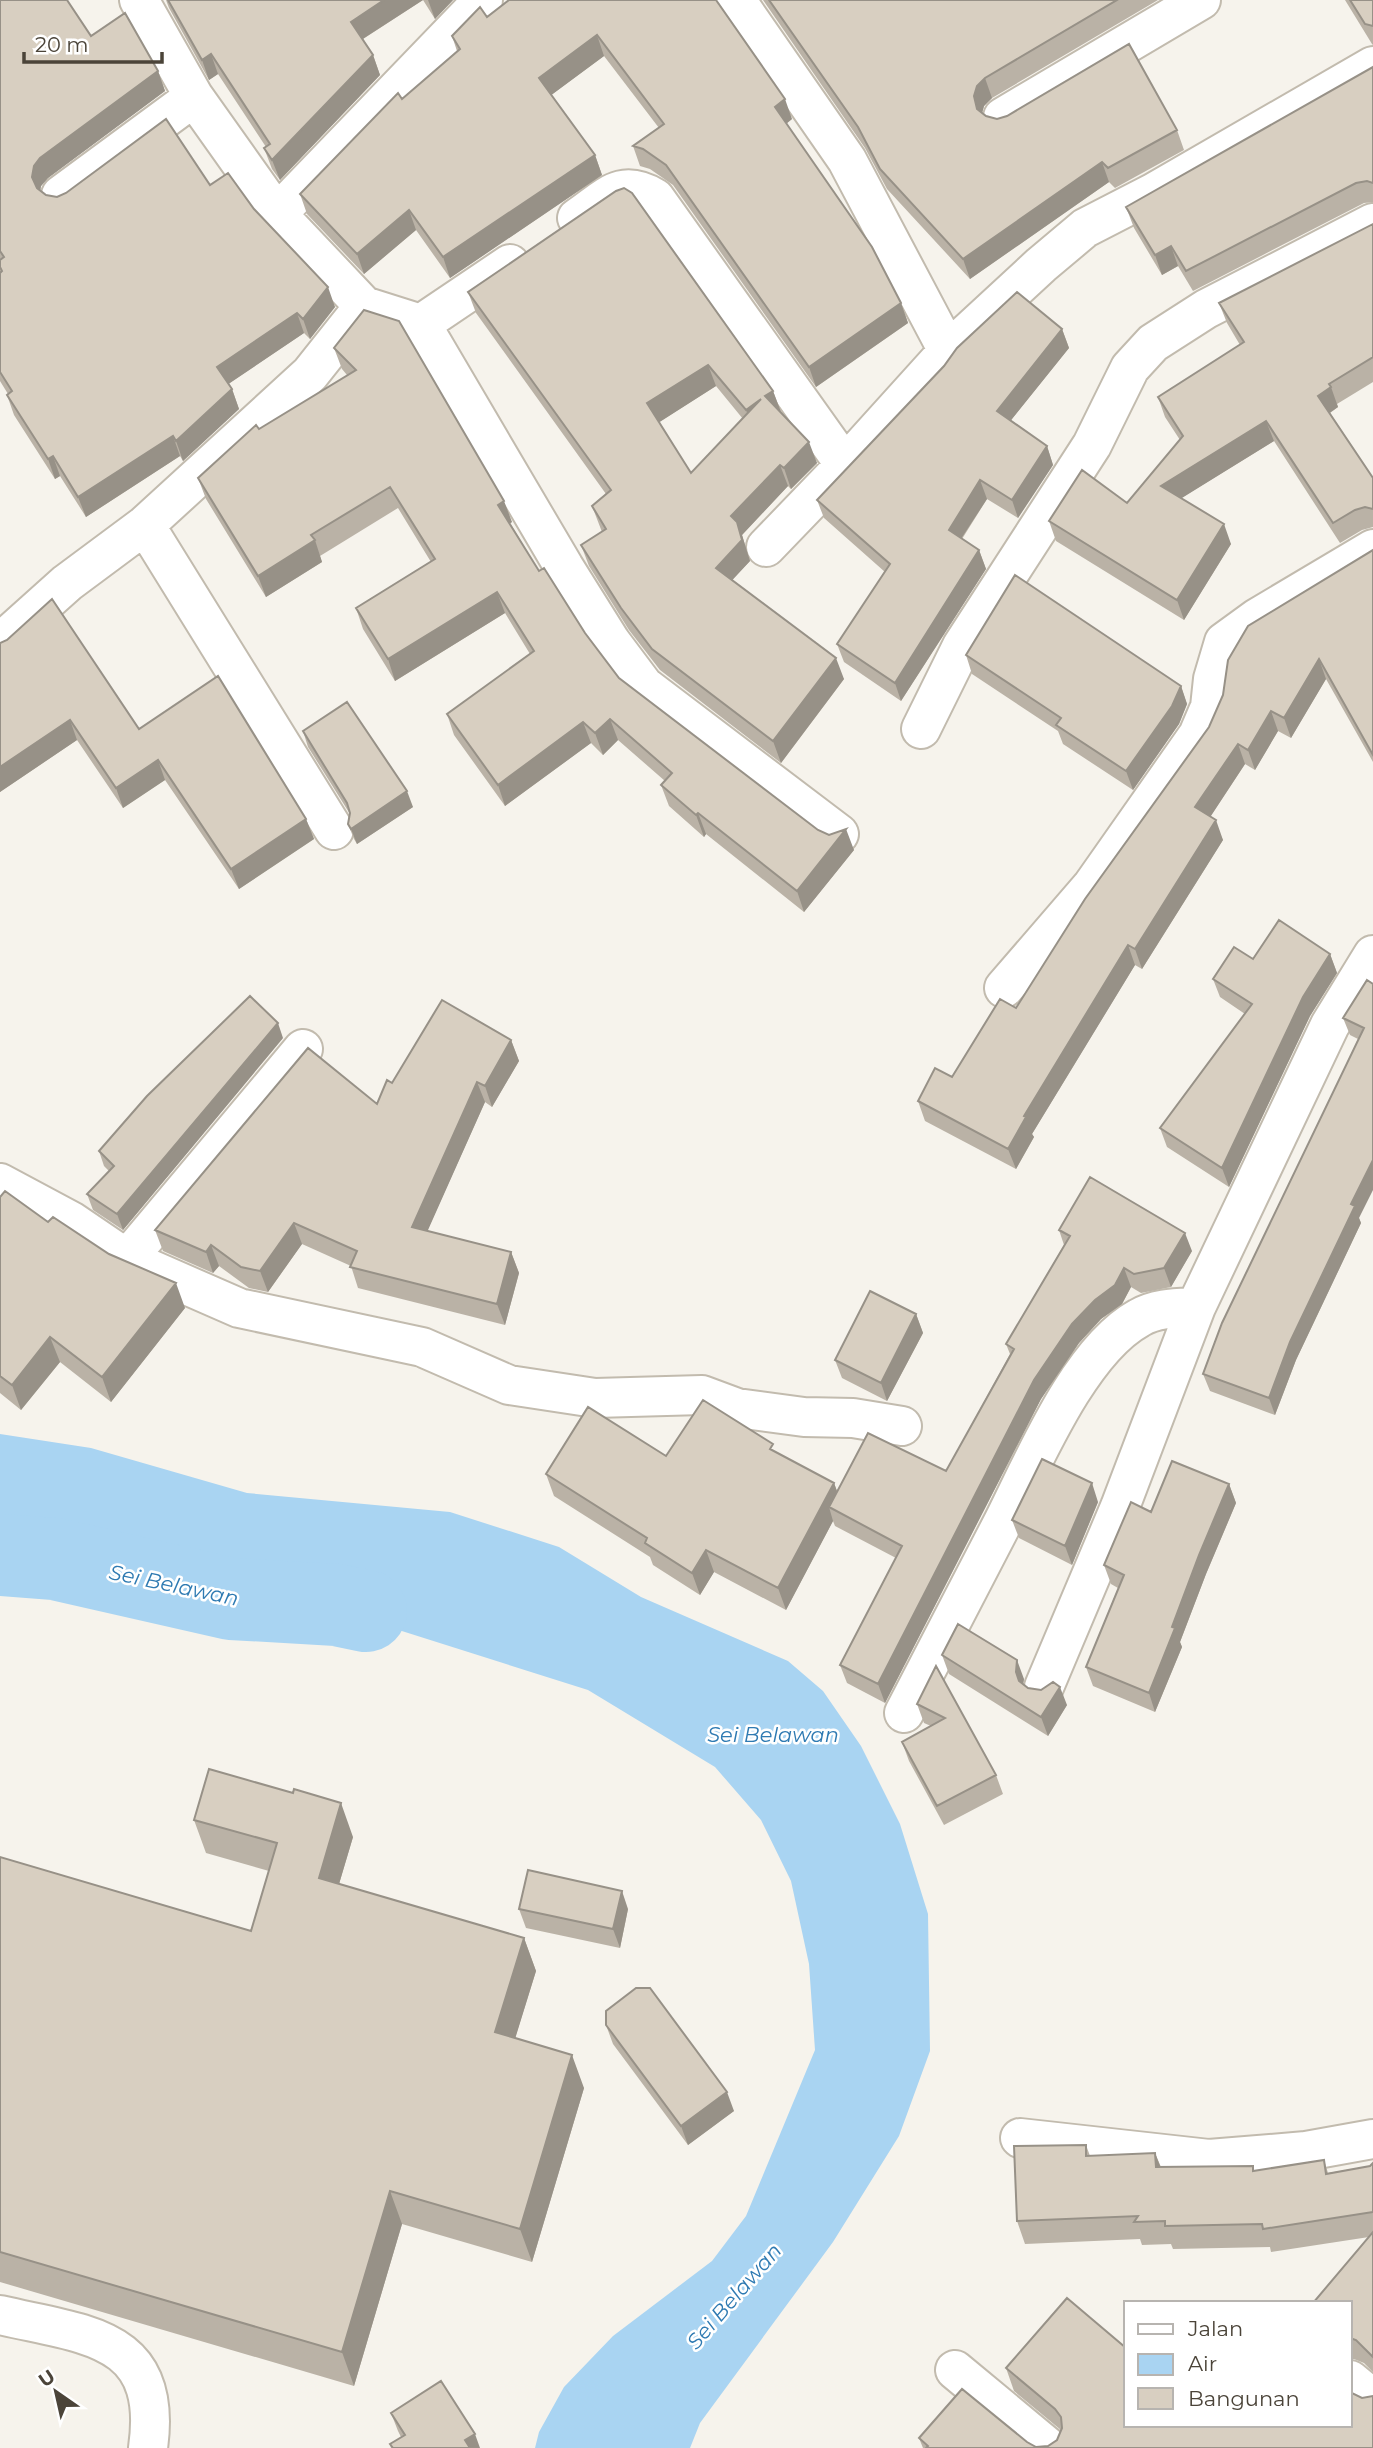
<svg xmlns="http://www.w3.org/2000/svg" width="1373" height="2448" viewBox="0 0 1373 2448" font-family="Montserrat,sans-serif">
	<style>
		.water { fill: #a9d4f2 }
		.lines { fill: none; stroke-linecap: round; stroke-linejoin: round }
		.river { stroke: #a9d4f2; stroke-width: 82 }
		.minor-casing { stroke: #c2bbae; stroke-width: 42 }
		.minor { stroke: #fff; stroke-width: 38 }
		.wall { fill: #bab2a6; fill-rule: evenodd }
		.shaded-wall { fill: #979187 }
		.building { fill: #d8cfc1; stroke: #979187; stroke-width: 2; fill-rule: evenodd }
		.labels { text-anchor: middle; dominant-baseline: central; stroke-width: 5; stroke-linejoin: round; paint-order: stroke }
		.water-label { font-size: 21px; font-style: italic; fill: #2e7ab2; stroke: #fff }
	</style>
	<rect width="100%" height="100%" fill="#f6f3ec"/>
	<path class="water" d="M0,1434L91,1448L247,1493L450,1512L559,1547L641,1597L788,1661L823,1691L861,1746L900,1824L928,1914L930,2051L899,2136L833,2242L700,2423L690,2448H535L539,2432L564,2387L613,2336L712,2261L746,2216L815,2050L809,1964L791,1881L761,1820L715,1767L588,1690L386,1626L27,1560L0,1559Z"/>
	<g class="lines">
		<path class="river" d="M0,1555L55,1559L231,1599L337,1605L366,1611"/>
		<defs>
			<path id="minor" d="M139,0L194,97L277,214L483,0
				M736,0L847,160L948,351
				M1003,117L1201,0
				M61,195L194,97
				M277,214L364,306L421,324L564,567L611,642L644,686L839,834
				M577,218C607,198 620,177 655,198L845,465
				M421,324L510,264
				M145,525L334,830
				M766,547L845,465L948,351L1041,265L1085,228L1153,193L1373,66
				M0,643L67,583L145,525L310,374L364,306
				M921,729L962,646L1092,445L1130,368L1153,343L1206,309L1373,223
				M1004,988L1092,886L1198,735L1210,707L1213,679L1224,642L1257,618L1373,549
				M0,1183L71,1221L127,1259L239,1308L422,1347L509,1385L595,1398L702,1395L737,1408L804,1417L853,1418L902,1426
				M127,1259L303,1049
				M1044,1687L1120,1507L1196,1307L1330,1025L1373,955
				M904,1713C936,1650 969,1587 1002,1524C1033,1463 1079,1351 1139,1318C1156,1308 1177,1308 1196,1307
				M1020,2138L1209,2159L1306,2151L1373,2139
				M0,2315C85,2335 164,2335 148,2448
				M955,2370L1049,2448
				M1350,2380L1373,2399"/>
		</defs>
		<use href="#minor" class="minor-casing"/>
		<use href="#minor" class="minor"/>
	</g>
	<path class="wall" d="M0,0L91,36L158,71L165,91L48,178L41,186L40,191L46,195L57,197L210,185L254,209L335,307L310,339L304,333L228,384L232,389L239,409L183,461L180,456L86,517L60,476L55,479L14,415L7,395L8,394L0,381Z
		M166,0H423L363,39L373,55L380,75L280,180L272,169L264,148L266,147L218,74L209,80L169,8Z
		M423,0H453L435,19Z
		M509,0L792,119L786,124L901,303L908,323L816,387L673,185L650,169L640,166L633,146L659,128L604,56L551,95L595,155L602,175L450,278L416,230L364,274L307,214L300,194L402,99L457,51L452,36L487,17Z
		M763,0H1158L992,98L984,106L982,113L986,116L997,119L1177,130L1184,150L1115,188L1109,182L970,279L887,189L865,148Z
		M1345,0H1373V45L1372,44Z
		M1373,67V202L1364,203L1193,291L1178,266L1162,275L1134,228L1126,207Z
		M616,191L773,391L781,412L817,463L791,489L788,486L742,535L750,561L732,580L844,679L781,763L660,670L629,630L589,566L581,545L602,532L592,506L606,494L476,313L468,292ZM716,386L743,419L691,473L659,422Z
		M1373,224V382L1337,404L1338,407L1330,413L1373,478V527L1362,530L1340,543L1274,441L1181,498L1231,544L1184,620L1056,541L1049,521L1127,503L1180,440L1165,417L1158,397L1240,345L1227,323L1219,303Z
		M1062,329L1069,348L1011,420L1047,446L1053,465L1018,518L987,499L962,539L979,550L986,569L901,701L844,662L837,644L885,572L824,518L817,500Z
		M334,348L512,522L510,523L539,571L619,678L818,830L854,850L804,912L706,834L704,837L669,806L661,785L665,781L618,740L603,755L591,743L505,806L454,735L447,714L530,654L505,613L395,681L363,629L356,608L431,562L398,508L320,556L322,562L266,597L206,499L198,478L347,375L342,369Z
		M1373,550V762L1326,679L1291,738L1278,731L1255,770L1245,764L1210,817L1223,840L1142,969L1135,965L1032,1134L1034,1137L1016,1169L925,1121L918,1101L952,1077L1016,1008Z
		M0,643L139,729L306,819L314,839L239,889L165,780L123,808L77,740L0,792Z
		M966,655L1181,686L1187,704L1179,724L1133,790L1063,744L1058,731L972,674Z
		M303,731L413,807L357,844L354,839L348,824L350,814L308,747Z
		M1330,954L1337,973L1310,1016L1229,1187L1167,1147L1160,1128L1245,1014L1220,997L1213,979L1253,959Z
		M1373,984L1359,1218L1361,1223L1296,1360L1275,1415L1210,1391L1203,1374L1358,1039L1350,1035L1343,1018Z
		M283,1038L123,1230L93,1210L87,1194L109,1171L104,1166L99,1151Z
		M511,1040L519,1061L492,1107L485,1102L427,1231L511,1252L519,1273L505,1325L358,1288L351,1266L302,1244L268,1292L249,1288L219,1266L213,1273L163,1251L155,1230L377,1104L392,1083Z
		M0,1197L48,1222L185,1308L111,1402L60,1362L21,1410L0,1393Z
		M1059,1230L1192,1251L1171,1287L1141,1293L1131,1287L1122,1304L1101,1319L1079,1343L1041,1399L885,1703L847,1683L840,1665L896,1558L835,1526L833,1521L786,1610L714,1572L700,1595L653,1565L650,1557L554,1496L546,1474L666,1456L776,1452L834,1483L837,1491L946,1471L1010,1354L1006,1344L1064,1245Z
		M916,1314L923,1333L887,1401L842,1378L835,1360Z
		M1229,1484L1236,1503L1206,1574L1180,1642L1182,1647L1155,1712L1093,1686L1086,1667L1118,1588L1111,1584L1104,1565L1151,1512Z
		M1098,1502L1072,1565L1019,1538L1012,1520Z
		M942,1655L1024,1679L1023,1684L1028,1688L1067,1705L1048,1736L949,1674Z
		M936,1666L996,1775L1003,1794L944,1825L909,1761L902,1742L931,1726L924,1723L917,1704Z
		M194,1820L353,1837L339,1884L524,1938L536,1971L515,2038L584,2088L532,2262L402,2224L354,2386L0,2282V1857L251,1931L269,1871L206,1853Z
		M519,1909H628L620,1948L526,1928Z
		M606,2025L734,2111L688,2145L613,2044Z
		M1086,2145L1090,2156L1155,2153L1161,2167L1254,2171L1324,2160L1328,2173L1370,2166L1373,2163V2372L1364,2363L1354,2359H1350V2303L1369,2237L1271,2252L1270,2247L1173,2249L1171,2244L1142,2245L1140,2239L1025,2244L1017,2221Z
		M1006,2368L1126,2425L1373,2448H923L919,2438L1027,2442L1036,2447L1048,2446L1057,2440L1061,2430L1014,2391Z
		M391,2413L480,2448H391L390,2444L401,2437L398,2431Z"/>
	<path class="shaded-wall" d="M384,0H423L358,42L351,22Z
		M428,0H453L435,19Z
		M597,35L604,56L546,99L539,78Z
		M211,54L218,74L209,80L202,60Z
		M373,55L380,75L280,180L272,160Z
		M158,71L165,91L48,178L41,186L39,197L32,177L34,166L40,158Z
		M985,78L992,98L984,106L981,117L977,109L974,96L977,86Z
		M785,99L792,119L782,127L775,107Z
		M595,155L602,175L450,278L443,257Z
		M1102,162L1109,182L970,279L963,259Z
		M409,210L416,230L364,274L357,254Z
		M1171,246L1178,266L1162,275L1155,255Z
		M328,287L335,307L310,339L303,319Z
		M901,303L908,323L816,387L809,367Z
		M297,313L304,333L224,387L217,367Z
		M1062,329L1069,348L1004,429L997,411Z
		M708,365L716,386L655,425L647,403Z
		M1331,387L1338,407L1325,416L1318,396Z
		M232,389L239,409L183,461L176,441Z
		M773,391L781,412L765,396Z
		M761,399L753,431L746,410Z
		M1266,421L1274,441L1169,506L1161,486Z
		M173,436L180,456L86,517L78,497Z
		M809,442L817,463L791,489L784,468Z
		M1047,446L1053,465L1018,518L1012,500Z
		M53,456L60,476L55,479L48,459Z
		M780,465L788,486L742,535L750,561L724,589L716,568L731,516Z
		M980,480L987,499L955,548L949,530Z
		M504,501L512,522L506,526L498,505Z
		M1224,524L1231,544L1184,620L1177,600Z
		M315,540L322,562L266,597L258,576Z
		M979,550L986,569L901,701L895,683Z
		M497,592L505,613L395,681L388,659Z
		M836,658L844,679L781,763L773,741Z
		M1319,659L1326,679L1291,738L1284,718Z
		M1181,686L1187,704L1179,724L1133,790L1126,771Z
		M1271,711L1278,731L1255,770L1248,750Z
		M610,719L618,740L603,755L595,733Z
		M70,720L77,740L0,792V767Z
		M583,722L591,743L505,806L498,785Z
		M1238,744L1245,764L1203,828L1195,807Z
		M158,760L165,780L123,808L116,788Z
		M407,791L413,807L357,844L351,829Z
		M698,813L706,834L704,837L696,815Z
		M306,819L314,839L239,889L231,869Z
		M1216,820L1223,840L1142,969L1135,949Z
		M846,829L854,850L804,912L797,891Z
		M1128,945L1135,965L1032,1134L1034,1137L1016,1169L1008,1149L1024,1116Z
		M1330,954L1337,973L1310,1016L1229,1187L1222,1168L1303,997Z
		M278,1023L283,1038L123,1230L117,1214Z
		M511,1040L519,1061L492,1107L485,1086Z
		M477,1082L485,1102L420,1248L412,1227Z
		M1373,1160V1190L1359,1218L1361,1223L1296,1360L1275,1415L1269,1398L1290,1342L1351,1204Z
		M294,1223L302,1244L268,1292L260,1271Z
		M1185,1233L1192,1251L1171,1287L1164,1268Z
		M211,1245L219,1266L213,1273L206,1252Z
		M511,1252L519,1273L505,1325L497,1304Z
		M1124,1268L1131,1287L1122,1304L1101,1319L1079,1343L1041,1399L885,1703L878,1684L1034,1380L1072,1324Z
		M176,1283L185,1308L111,1402L102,1377Z
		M916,1314L923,1333L887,1401L881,1383Z
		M50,1337L60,1362L21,1410L12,1385Z
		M834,1483L842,1505L829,1507L833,1521L786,1610L778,1588Z
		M1092,1483L1098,1502L1072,1565L1065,1546Z
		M1229,1484L1236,1503L1206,1574L1180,1642L1182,1647L1155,1712L1149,1693L1172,1627L1199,1555Z
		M706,1550L714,1572L700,1595L692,1573Z
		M1017,1660L1024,1679L1022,1690L1016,1672Z
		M1060,1687L1067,1705L1048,1736L1041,1717Z
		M341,1803L353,1837L331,1911L319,1878Z
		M622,1891L628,1909L620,1948L613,1929Z
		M524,1938L536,1971L507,2065L495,2032Z
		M572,2055L584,2088L532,2262L520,2229Z
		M727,2092L734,2111L688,2145L681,2126Z
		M1155,2153L1164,2176L1156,2167Z
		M390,2191L402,2224L354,2386L342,2352Z
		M475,2434L480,2448H468L465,2440Z"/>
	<path class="building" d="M0,0H67L91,36L125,13L158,71L40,158L34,166L32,177L37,188L46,195L57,197L66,193L166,119L210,185L228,173L254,209L328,287L303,319L297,313L217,367L232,389L176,441L173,436L78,497L53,456L48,459L7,395L12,391L0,372V273L2,271L0,267V260L4,257L0,251Z
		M168,0H384L351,22L373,55L272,160L264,148L270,144L211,54L202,60Z
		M509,0H716L785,99L775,107L872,247L901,303L809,367L666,165L643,149L633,146L664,124L597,35L539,78L595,155L443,257L409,210L357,254L300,194L398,93L402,99L460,49L452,36L480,7L487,17Z
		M769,0H1117L985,78L977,86L974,96L977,109L986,116L997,119L1007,116L1129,44L1177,130L1108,168L1102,162L963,259L880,169L858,127Z
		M1350,0H1373V26L1365,24Z
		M1373,67V183L1367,181L1356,183L1186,271L1171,246L1155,255L1126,207Z
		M624,188L632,193L773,391L765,396L809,442L784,468L780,465L731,516L737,522L742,540L716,568L836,658L773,741L652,649L621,608L581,545L606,529L592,506L611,490L468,292L616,191ZM708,365L746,410L761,399L691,473L647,403Z
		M1373,224V357L1329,384L1331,387L1318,396L1373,478V509L1365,507L1355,510L1333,523L1266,421L1161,486L1224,524L1177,600L1049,521L1082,470L1127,503L1183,436L1158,397L1244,342L1219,303Z
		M1017,292L1062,329L997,411L1047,446L1012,500L980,480L949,530L979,550L895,683L837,644L890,564L817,500L944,366L957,348Z
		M364,310L399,321L504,501L498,505L539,571L544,568L585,633L619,678L818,830L829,835L846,829L797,891L698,813L696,815L661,785L672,773L610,719L595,733L583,722L498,785L447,714L534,651L497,592L388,659L356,608L435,559L390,487L311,535L315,540L258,576L198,478L256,425L259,429L356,370L334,348Z
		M1373,550V755L1319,659L1284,718L1271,711L1248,750L1238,744L1195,807L1216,820L1135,949L1128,945L1024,1116L1026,1117L1008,1149L918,1101L935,1068L952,1077L1000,999L1016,1008L1085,899L1209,727L1223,695L1228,660L1248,626Z
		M1015,575L1181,686L1172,706L1126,771L1056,725L1061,718L966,655Z
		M52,599L139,729L218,676L306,819L231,869L158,760L116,788L70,720L0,767V643L7,640Z
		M347,702L407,791L351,829L348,824L350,813L347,803L303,731Z
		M1279,920L1330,954L1303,997L1222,1168L1160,1128L1252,1004L1213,979L1234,947L1253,959Z
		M1367,980L1373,984V1160L1351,1204L1355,1206L1290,1342L1269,1398L1203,1374L1222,1323L1364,1028L1343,1018Z
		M250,996L278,1023L117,1214L87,1194L114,1166L99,1151L147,1096Z
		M442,1000L511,1040L485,1086L477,1082L412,1227L511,1252L497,1304L350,1267L357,1251L294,1223L260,1271L241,1267L211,1245L206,1252L155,1230L308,1048L377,1104L387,1080L392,1083Z
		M1090,1177L1185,1233L1164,1268L1134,1274L1124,1268L1115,1285L1095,1300L1072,1324L1034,1380L878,1684L840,1665L902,1546L829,1507L868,1433L946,1471L1014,1349L1006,1344L1070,1236L1059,1230Z
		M5,1191L48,1222L53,1217L109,1254L176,1283L102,1377L50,1337L12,1385L0,1376V1197Z
		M870,1291L916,1314L881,1383L835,1360Z
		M703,1400L773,1444L770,1449L834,1483L778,1588L706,1550L692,1573L645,1543L647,1538L546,1474L588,1407L666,1456Z
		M1042,1459L1092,1483L1065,1546L1012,1520Z
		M1172,1461L1229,1484L1199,1555L1172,1627L1175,1628L1149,1693L1086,1667L1124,1575L1104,1565L1131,1502L1151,1512Z
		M958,1624L1017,1660L1016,1672L1019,1681L1028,1688L1041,1690L1053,1682L1060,1687L1041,1717L942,1655Z
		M936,1666L996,1775L937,1806L902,1742L945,1718L917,1704Z
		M209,1769L293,1793L294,1789L341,1803L319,1878L524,1938L495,2032L572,2055L520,2229L390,2191L342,2352L0,2252V1857L251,1931L277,1843L194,1820Z
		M528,1870L622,1891L613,1929L519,1909Z
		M636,1988H650L727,2092L681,2126L606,2025V2011Z
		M1086,2145V2156L1155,2153L1156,2167L1253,2166V2171L1324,2160L1326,2174L1370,2166L1373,2163V2212L1263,2229L1262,2224L1165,2226V2221L1134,2222L1138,2216L1017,2221L1014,2146Z
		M1373,2232V2357L1356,2340L1350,2338V2303H1313Z
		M1067,2298L1126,2348V2425H1350V2392L1362,2398L1373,2396V2448H926L928,2446L919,2438L962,2389L1027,2442L1036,2447L1048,2446L1057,2440L1062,2428L1061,2417L1055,2409L1006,2368Z
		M441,2381L475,2434L465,2440L470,2448H393L390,2444L405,2435L391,2413Z"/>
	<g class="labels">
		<g class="water-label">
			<text transform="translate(174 1585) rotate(12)">Sei Belawan</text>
			<text x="773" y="1734">Sei Belawan</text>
			<text transform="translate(734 2296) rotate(-49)">Sei Belawan</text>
		</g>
	</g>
	<rect x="1124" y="2301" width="228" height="126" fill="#ffffff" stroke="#b7b4b0" stroke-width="2"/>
	<rect x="1138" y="2324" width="35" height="10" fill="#ffffff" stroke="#b7b4b0" stroke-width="2"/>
	<text x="1188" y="2336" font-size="21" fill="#4b4439">Jalan</text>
	<rect x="1138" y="2354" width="35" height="21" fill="#a9d4f2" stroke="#b7b4b0" stroke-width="2"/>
	<text x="1188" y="2371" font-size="21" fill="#4b4439">Air</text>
	<rect x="1138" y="2388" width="35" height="21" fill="#d8cfc1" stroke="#b7b4b0" stroke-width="2"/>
	<text x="1188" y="2406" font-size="21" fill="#4b4439">Bangunan</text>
	<g transform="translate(56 2392) rotate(326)" stroke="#ffffff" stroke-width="5" paint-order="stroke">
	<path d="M0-5L12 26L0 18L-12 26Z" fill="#4b4439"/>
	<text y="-10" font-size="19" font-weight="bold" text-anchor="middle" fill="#4b4439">U</text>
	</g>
	<path d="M24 52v10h138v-10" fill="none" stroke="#4b4439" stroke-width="3.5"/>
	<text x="35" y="52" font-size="21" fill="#4b4439" stroke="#ffffff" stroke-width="5" paint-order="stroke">20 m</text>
</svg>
